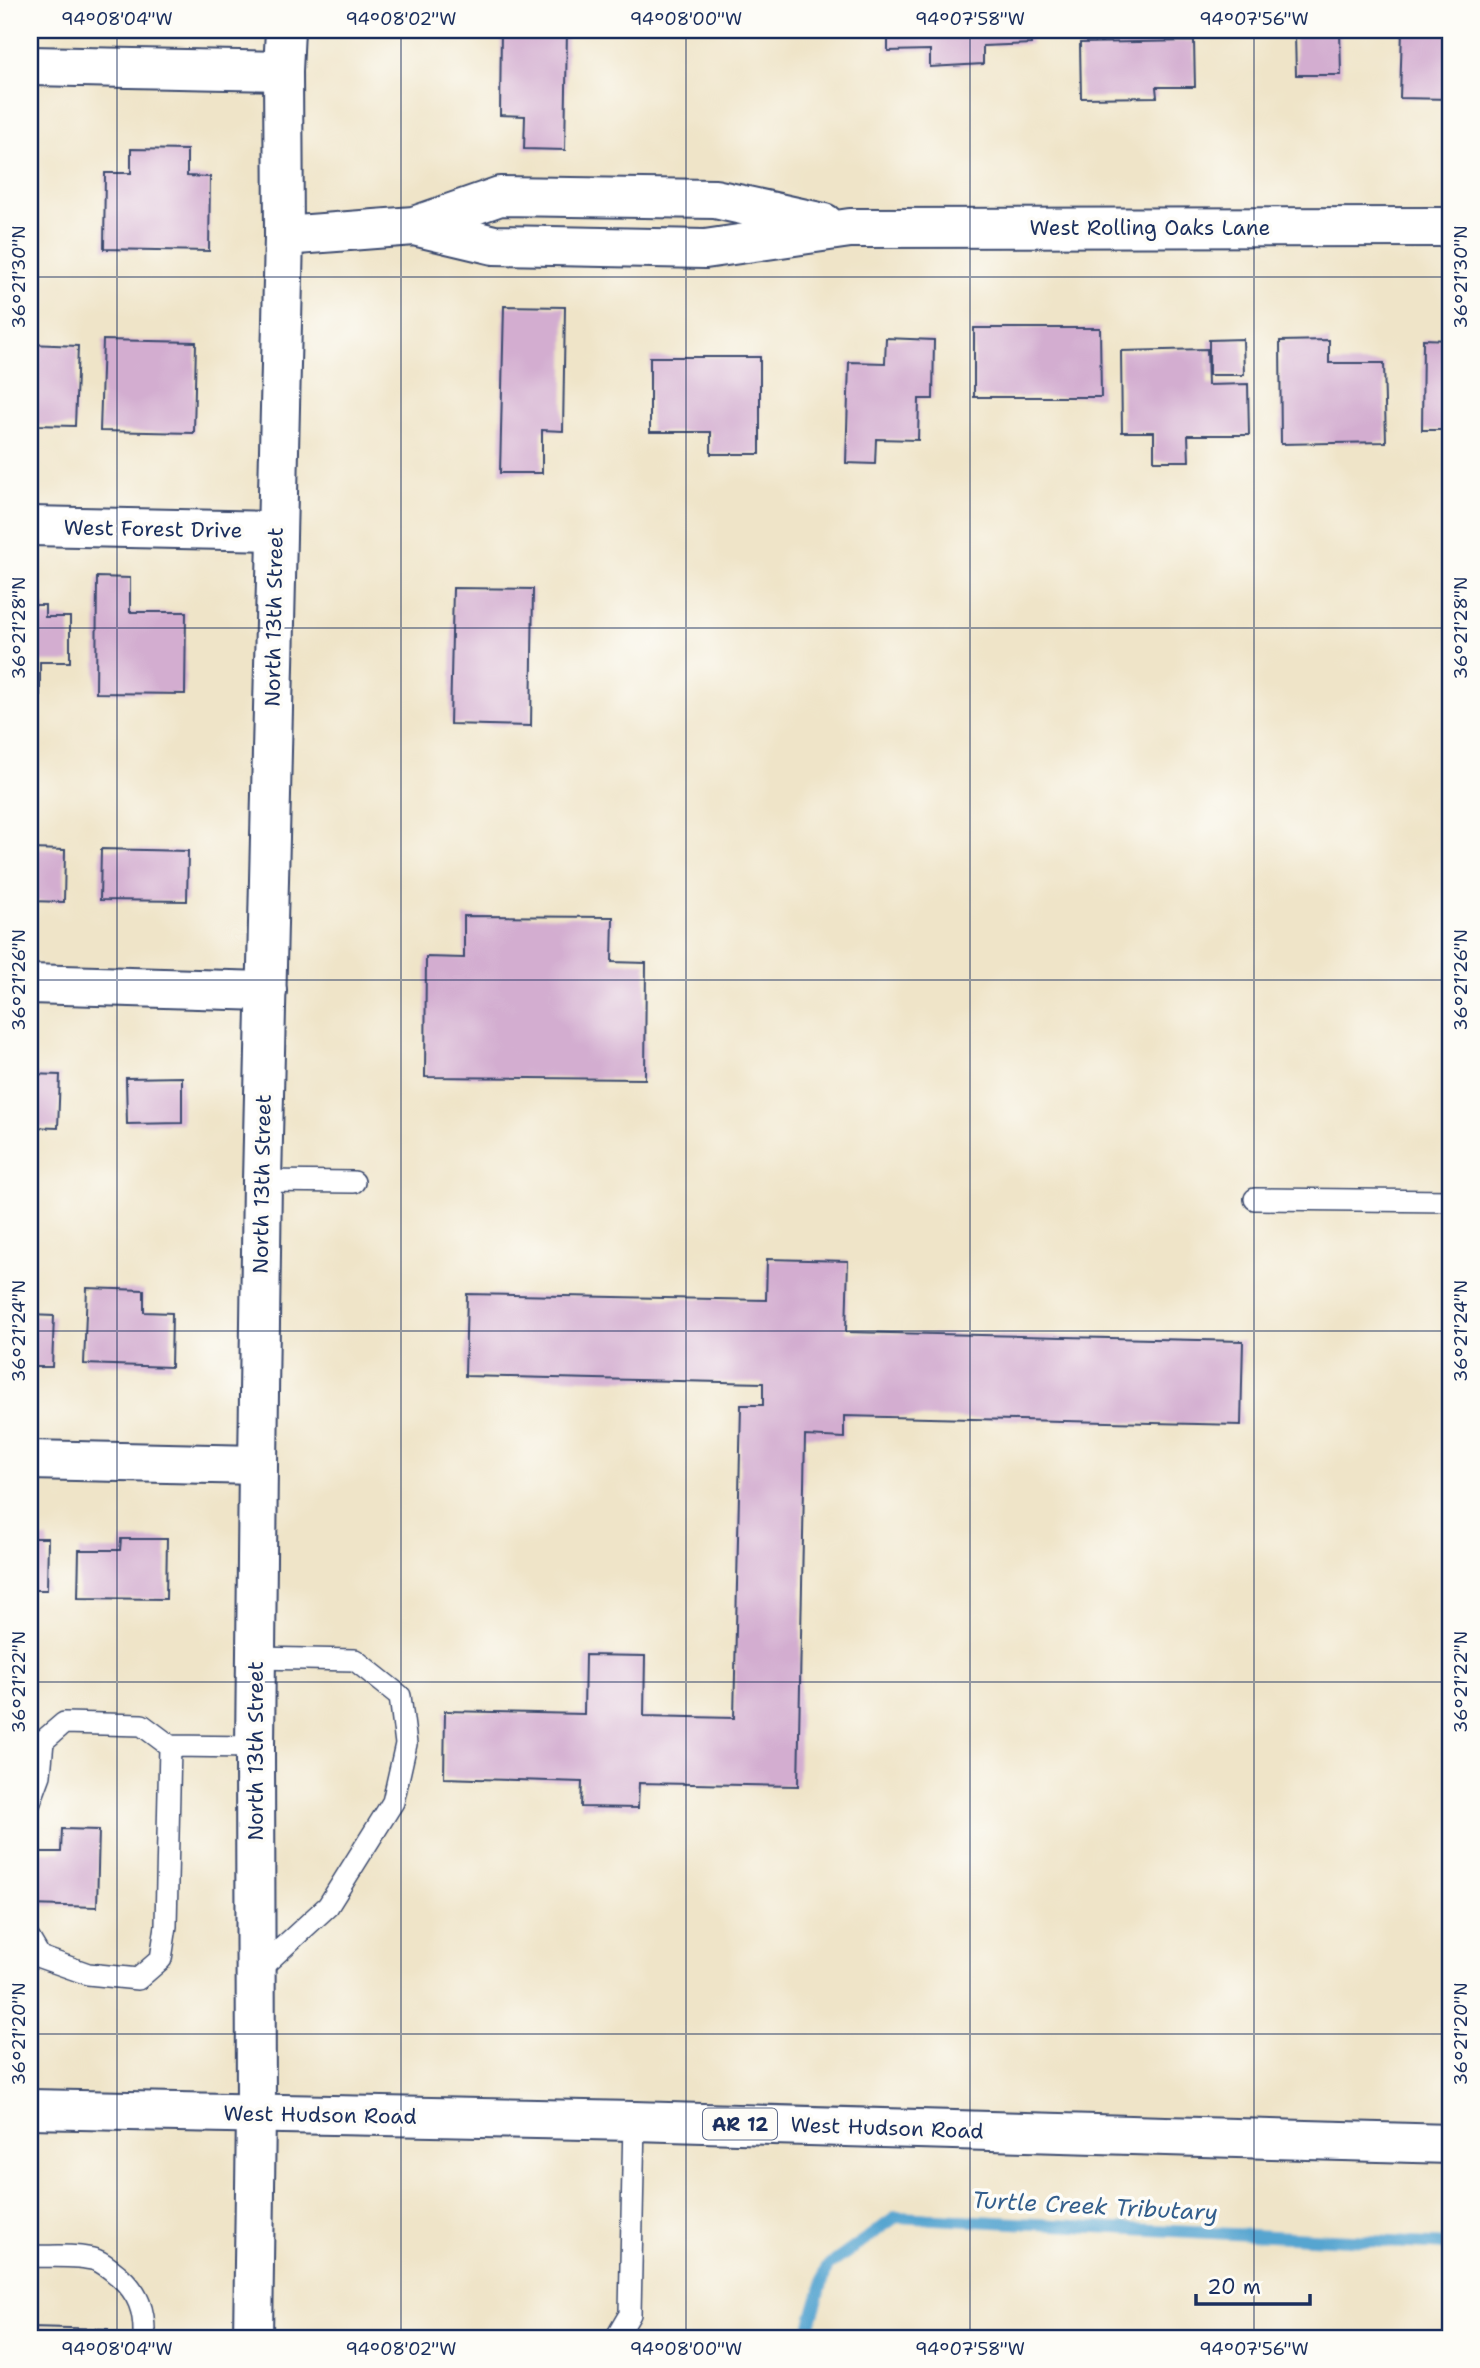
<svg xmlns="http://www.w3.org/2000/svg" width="1480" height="2368" viewBox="0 0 1480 2368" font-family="'Shantell Sans',sans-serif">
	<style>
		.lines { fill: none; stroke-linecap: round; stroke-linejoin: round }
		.stream { stroke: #57a5d0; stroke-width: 12 }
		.building { fill: #d3add0 }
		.service-casing { stroke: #3b4a6e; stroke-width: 24 }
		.minor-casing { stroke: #3b4a6e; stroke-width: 42 }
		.tertiary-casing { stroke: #3b4a6e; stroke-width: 42 }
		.secondary-casing { stroke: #3b4a6e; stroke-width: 42 }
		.trunk-casing { stroke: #3b4a6e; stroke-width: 42 }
		.service { stroke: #fff; stroke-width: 21 }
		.minor { stroke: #fff; stroke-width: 38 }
		.tertiary { stroke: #fff; stroke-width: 38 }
		.secondary { stroke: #fff; stroke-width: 38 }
		.trunk { stroke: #fff; stroke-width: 38 }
		.ticks { fill: none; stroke: #1b2f5e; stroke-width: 2; stroke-opacity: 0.45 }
		.labels { text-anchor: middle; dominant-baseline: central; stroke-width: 7; stroke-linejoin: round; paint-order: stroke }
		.shield { fill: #fdfcf7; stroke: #5f6c8c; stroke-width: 2 }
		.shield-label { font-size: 19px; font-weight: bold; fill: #1b2f5e }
		.street-label { font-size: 21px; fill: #1b2f5e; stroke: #fdfcf7 }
		.water-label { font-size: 23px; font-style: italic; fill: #335e8c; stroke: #fdfcf7 }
		.neatline { fill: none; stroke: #1b2f5e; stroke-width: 2.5 }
		.ticks-label { font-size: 18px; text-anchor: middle; fill: #1b2f5e }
	</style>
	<rect width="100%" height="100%" fill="#fdfcf7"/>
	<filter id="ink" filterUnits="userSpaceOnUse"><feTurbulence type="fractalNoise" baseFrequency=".0143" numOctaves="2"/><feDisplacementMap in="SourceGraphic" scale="14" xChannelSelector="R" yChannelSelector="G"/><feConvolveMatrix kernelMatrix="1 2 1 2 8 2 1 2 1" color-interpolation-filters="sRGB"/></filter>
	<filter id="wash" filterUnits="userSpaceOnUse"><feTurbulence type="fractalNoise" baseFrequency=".00686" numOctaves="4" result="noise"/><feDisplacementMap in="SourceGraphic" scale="28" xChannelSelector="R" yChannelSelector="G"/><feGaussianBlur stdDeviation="1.57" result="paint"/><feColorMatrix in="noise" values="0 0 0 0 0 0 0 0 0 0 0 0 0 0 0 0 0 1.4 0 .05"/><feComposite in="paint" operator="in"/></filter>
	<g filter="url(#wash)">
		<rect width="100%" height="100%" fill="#efe4c8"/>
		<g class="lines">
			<path class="stream" d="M806,2338L827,2267L896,2217L1450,2245"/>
		</g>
		<g id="blocks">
			<path class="building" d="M501,30H567L565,150L524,149L525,116L500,115Z
				M888,30H1030L1031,44L983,46V64L930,67V50L888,51Z
				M1239,30H1340L1341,75H1296L1295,34L1239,35Z
				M1402,30H1450V99L1400,98Z
				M1194,41L1195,87H1156L1157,97L1081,98L1080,43Z
				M131,149L187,150V176L210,177L209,251L104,249L105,173H131Z
				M504,306L565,307L563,431L542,430V473H500Z
				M974,328H1100L1101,397H974Z
				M886,338L934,340L933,399H919L918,440L876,439L875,464L846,463L849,362L885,363Z
				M1243,339L1244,375H1209V340Z
				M1423,339L1450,340V430H1422Z
				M103,340L196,342L194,433L100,431Z
				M1329,340V363H1384L1386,442L1281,444L1280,341Z
				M30,344L78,346L75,426L33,425L34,404H30Z
				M1207,349L1208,385L1248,384L1249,435H1188L1189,461H1154V432H1122L1121,351Z
				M650,357H760V454H711V432H650Z
				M97,577L130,578V612H186L185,694L96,693Z
				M453,588L533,589L531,726L450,724Z
				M30,605H45V617H70V662H40V698H30Z
				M30,849L65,850L64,902L30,901Z
				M101,849L188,851L187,901L100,900Z
				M464,916L613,917L612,962L646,963L645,1079L425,1077L426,957L464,958Z
				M30,1074L60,1075L58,1128L30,1127Z
				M182,1077V1123L127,1124L126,1078Z
				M767,1259L848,1261L846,1332L1243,1341L1241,1425L844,1416V1438L805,1436L798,1786L639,1783L638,1808L581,1807L582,1782L444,1778L445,1711L584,1714L585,1655L645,1656L644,1716L734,1718L741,1405H763V1383L465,1376L467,1294L766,1300Z
				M87,1288L144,1290V1312L172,1313L171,1367L84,1364Z
				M30,1315L54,1316L52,1367H30Z
				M30,1538H48L47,1590H30Z
				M121,1539H167L166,1599L78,1598L79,1550H120Z
				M62,1829L99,1830L97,1907L30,1905V1852H61Z
				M30,2327L108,2329V2338H30Z"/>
		</g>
	</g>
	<g filter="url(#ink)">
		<use href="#blocks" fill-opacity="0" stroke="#3b4a6e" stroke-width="2"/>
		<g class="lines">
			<defs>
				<path id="service" d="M262,1181L354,1182
					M1255,1199L1450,1201
					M30,1802L40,1775L43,1741L64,1723L142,1725L170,1746
					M30,1940L40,1957L88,1974L138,1979L161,1959L166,1926L170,1746L255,1747
					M256,1972L328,1906L393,1802L406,1744L400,1696L355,1660L256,1658
					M30,2256C51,2257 76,2254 96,2260C104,2263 112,2270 118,2275C139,2293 145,2311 144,2338
					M616,2338L630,2314L634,2121"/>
				<path id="minor" d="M30,66L283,71
					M414,226L494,245L705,249L850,228L1450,227
					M284,236L414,226L500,196L715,199L824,223
					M30,526L276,531
					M30,984L267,991
					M30,1460L258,1465"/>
				<path id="tertiary" d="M256,2114L255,1747L258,1465L262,1181L284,236L283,71L285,30"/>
				<path id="secondary" d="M253,2338L256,2114"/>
				<path id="trunk" d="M30,2109L634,2121L1450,2144"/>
			</defs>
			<use href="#service" class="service-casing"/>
			<use href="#minor" class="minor-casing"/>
			<use href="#tertiary" class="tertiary-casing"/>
			<use href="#secondary" class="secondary-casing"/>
			<use href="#trunk" class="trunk-casing"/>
			<use href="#service" class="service"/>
			<use href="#minor" class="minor"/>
			<use href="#tertiary" class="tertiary"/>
			<use href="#secondary" class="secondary"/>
			<use href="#trunk" class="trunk"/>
		</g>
	</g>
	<path class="ticks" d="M117,30V2338M401,30V2338M686,30V2338M970,30V2338M1254,30V2338M30,277H1450M30,628H1450M30,980H1450M30,1331H1450M30,1682H1450M30,2034H1450"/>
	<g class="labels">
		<rect class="shield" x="703" y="2108.5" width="74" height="31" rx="5"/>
		<g class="shield-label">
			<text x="740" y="2124">AR 12</text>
		</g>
		<g class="street-label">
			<text x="1150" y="228">West Rolling Oaks Lane</text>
			<text transform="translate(153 529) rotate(1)">West Forest Drive</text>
			<text transform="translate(274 617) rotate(-89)">North 13th Street</text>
			<text transform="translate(262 1184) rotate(-89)">North 13th Street</text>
			<text transform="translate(256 1751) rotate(-90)">North 13th Street</text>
			<text transform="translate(320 2115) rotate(1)">West Hudson Road</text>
			<text transform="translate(887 2128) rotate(2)">West Hudson Road</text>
		</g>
		<g class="water-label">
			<text transform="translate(1095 2206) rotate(3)">Turtle Creek Tributary</text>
		</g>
	</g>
	<rect width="1480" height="2368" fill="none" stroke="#fdfcf7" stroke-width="77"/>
	<path d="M1196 2294v10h114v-10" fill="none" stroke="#1b2f5e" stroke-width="3.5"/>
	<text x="1207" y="2294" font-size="21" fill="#1b2f5e" stroke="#fdfcf7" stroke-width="5" paint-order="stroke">20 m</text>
	<rect x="38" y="38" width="1404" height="2292" class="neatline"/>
	<g class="ticks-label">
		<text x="117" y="25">94°08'04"W</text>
		<text x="401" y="25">94°08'02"W</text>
		<text x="686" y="25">94°08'00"W</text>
		<text x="970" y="25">94°07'58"W</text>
		<text x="1254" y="25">94°07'56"W</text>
		<text transform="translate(19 277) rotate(-90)" y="6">36°21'30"N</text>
		<text transform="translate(1461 277) rotate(-90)" y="6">36°21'30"N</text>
		<text transform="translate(19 628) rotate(-90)" y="6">36°21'28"N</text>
		<text transform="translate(1461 628) rotate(-90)" y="6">36°21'28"N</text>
		<text transform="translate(19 980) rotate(-90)" y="6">36°21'26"N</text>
		<text transform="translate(1461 980) rotate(-90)" y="6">36°21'26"N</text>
		<text transform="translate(19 1331) rotate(-90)" y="6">36°21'24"N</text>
		<text transform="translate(1461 1331) rotate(-90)" y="6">36°21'24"N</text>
		<text transform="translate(19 1682) rotate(-90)" y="6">36°21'22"N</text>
		<text transform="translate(1461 1682) rotate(-90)" y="6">36°21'22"N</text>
		<text transform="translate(19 2034) rotate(-90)" y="6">36°21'20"N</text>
		<text transform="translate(1461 2034) rotate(-90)" y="6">36°21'20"N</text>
		<text x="117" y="2355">94°08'04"W</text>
		<text x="401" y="2355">94°08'02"W</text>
		<text x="686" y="2355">94°08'00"W</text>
		<text x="970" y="2355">94°07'58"W</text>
		<text x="1254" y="2355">94°07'56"W</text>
	</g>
</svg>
